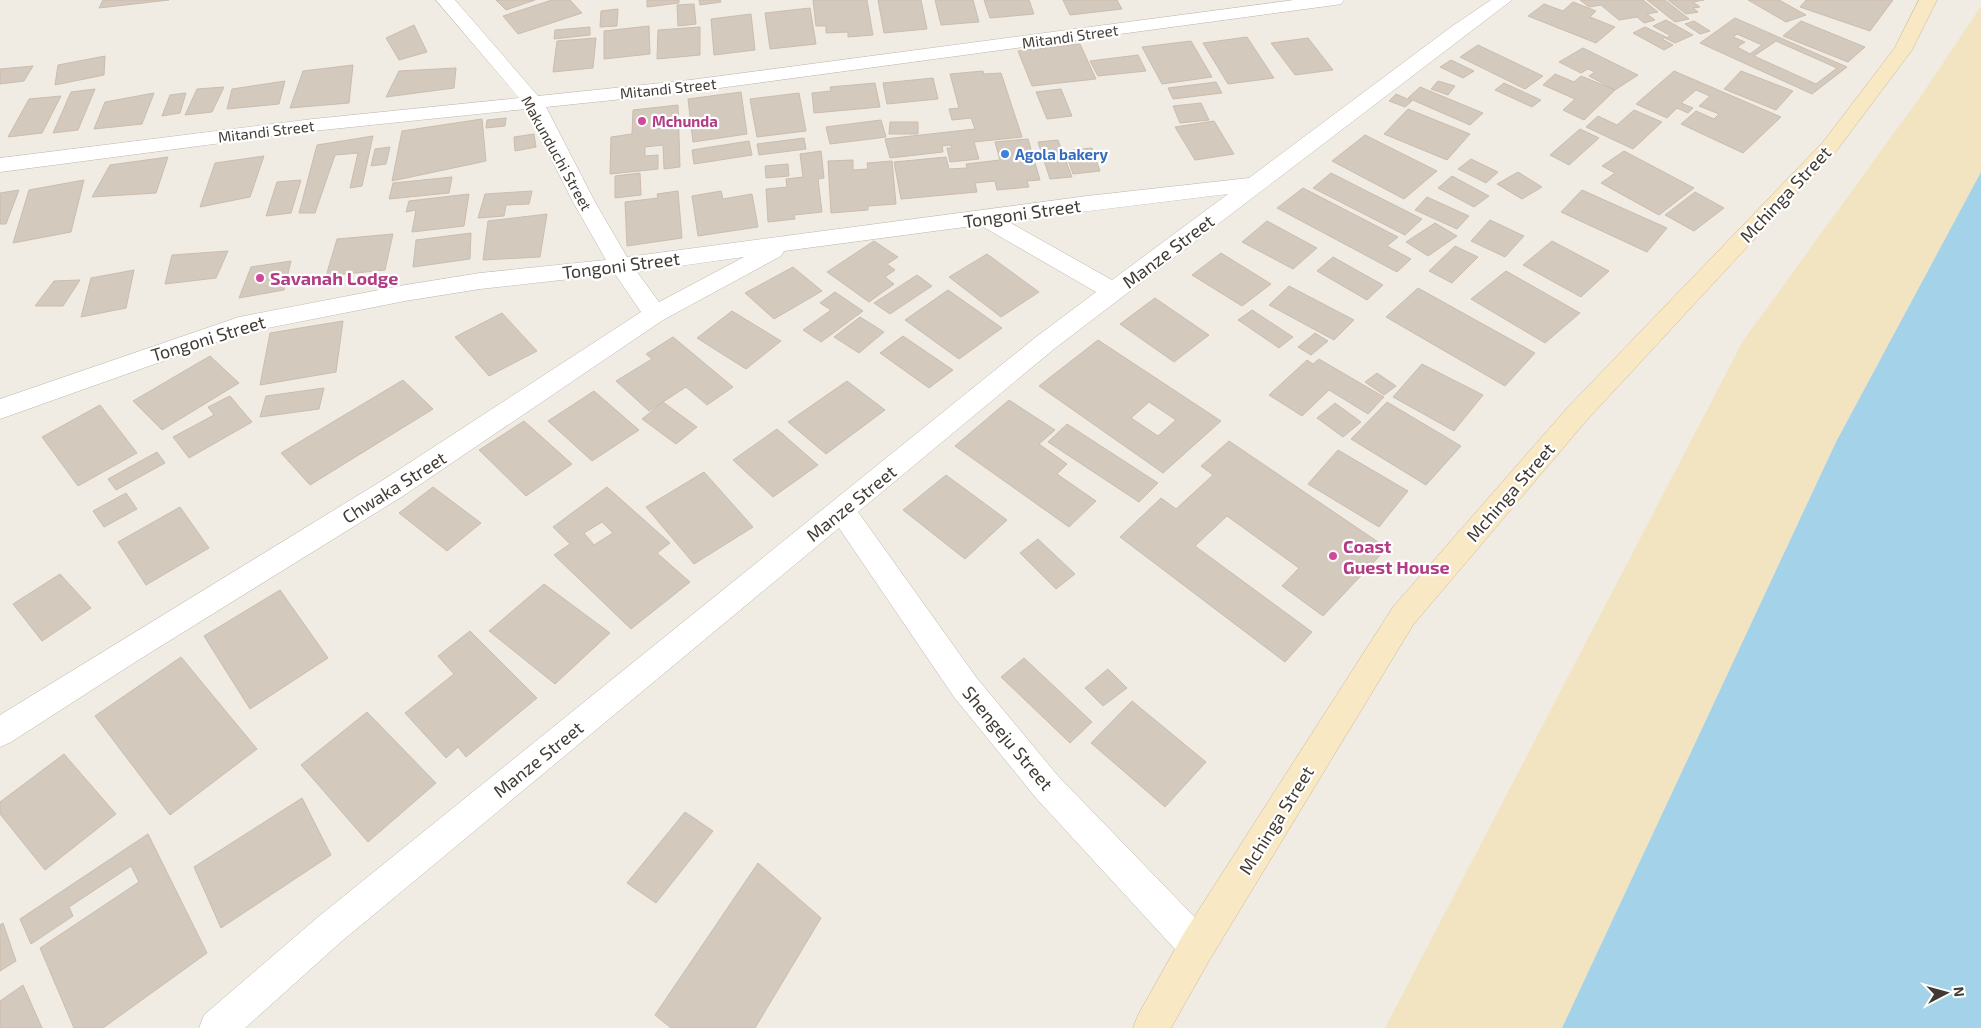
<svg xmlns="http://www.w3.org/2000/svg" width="1981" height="1028" viewBox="0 0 1981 1028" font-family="'Exo 2',sans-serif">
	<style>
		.sand { fill: #f2e4c1 }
		.water { fill: #a4d2e9 }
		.building { fill: #d4c9bd; stroke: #cbbdae; fill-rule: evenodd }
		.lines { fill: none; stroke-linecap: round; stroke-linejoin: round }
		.street-casing { stroke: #bdb5aa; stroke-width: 1 }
		.secondary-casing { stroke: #ccba96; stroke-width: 1 }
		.street { fill: #fff; fill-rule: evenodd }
		.secondary { fill: #f9e8c4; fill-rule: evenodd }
		.hotel-dot { fill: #d1479c; stroke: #fff; stroke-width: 2 }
		.shop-dot { fill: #3f7fe0; stroke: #fff; stroke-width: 2 }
		.labels { text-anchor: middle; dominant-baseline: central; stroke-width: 4.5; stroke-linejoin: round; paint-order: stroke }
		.far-street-label { font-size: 15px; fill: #413b34; stroke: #fff }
		.far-hotel-label { font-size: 15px; font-weight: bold; fill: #b23c85; stroke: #fff; text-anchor: start }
		.far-shop-label { font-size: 15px; font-weight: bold; fill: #366cbe; stroke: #fff; text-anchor: start }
		.street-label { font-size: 18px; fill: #413b34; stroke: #fff }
		.hotel-label { font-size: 18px; font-weight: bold; fill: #b23c85; stroke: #fff; text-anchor: start }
	</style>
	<rect width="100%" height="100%" fill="#f0ebe3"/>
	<path class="sand" d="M1981,6V172L1836,442L1562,1028H1385L1743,341L1923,93Z"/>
	<path class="water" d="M1981,172V1028H1562L1836,442Z"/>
	<path class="building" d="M103,0H169L99,8Z
		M496,0H535L506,10Z
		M552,0H570L582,13L518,34L503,16Z
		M647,0H679V3L647,7Z
		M699,0H720L721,2L700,5Z
		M813,0H867L873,35L848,37V32L826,33V26H816Z
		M878,0H921L927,29L884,33Z
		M935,0H973L979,22L941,25Z
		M984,0H1029L1034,14L990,18Z
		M1063,0H1117L1122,9L1070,15Z
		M1580,0H1643L1658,12L1647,14L1655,20L1644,23L1637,17L1619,20L1601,5L1589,7Z
		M1647,0H1665L1689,19L1675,22Z
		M1668,0H1704L1693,2L1700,7L1693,8L1698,12L1686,14Z
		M1748,0H1779L1806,15L1786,22Z
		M1806,0H1893L1870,31L1800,7Z
		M1573,2L1596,11L1590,17L1615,27L1596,43L1528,16L1544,4L1563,11Z
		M694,4L696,24L678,26L677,5Z
		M810,8L816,44L770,49L765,13Z
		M618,9L617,26L600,27L601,11Z
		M751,14L755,50L714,55L711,19Z
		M1735,18L1847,67L1812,94L1700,43ZM1737,34L1762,45L1750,54L1737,47L1745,42L1733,37Z
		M1666,20L1693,35L1675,43L1665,38L1671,36L1653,26Z
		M1694,21L1710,31L1700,34L1685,24Z
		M1801,21L1865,47L1848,62L1783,36Z
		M414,25L427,52L399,60L386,38Z
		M649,26L650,54L604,59V31Z
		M590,27V35L554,39L555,30Z
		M700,27V55L657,59L658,30Z
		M1645,27L1666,37L1662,39L1673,45L1664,50L1633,33Z
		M1247,37L1274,78L1228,84L1203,43Z
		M596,38L593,68L553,72L557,41Z
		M1308,38L1333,70L1295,75L1271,43Z
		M1191,41L1212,77L1162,84L1142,47Z
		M1776,41L1837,68L1816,84L1754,56Z
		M1080,44L1096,79L1032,86L1018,51Z
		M1478,45L1543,76L1525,89L1460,57Z
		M1583,48L1638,75L1615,90L1589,76L1595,72L1588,69L1581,73L1559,62Z
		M1138,55L1146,71L1098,76L1090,61Z
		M105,56L104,75L55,85L58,65Z
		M1451,60L1474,71L1463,78L1440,67Z
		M353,65L349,103L290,108L303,71Z
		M33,66L24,81L0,84V69Z
		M456,68L454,88L386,97L399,71Z
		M983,71L984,74L1001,73L1022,137L974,142L979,159L950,162L947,148H952L951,145L942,146L943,152L890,158L885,139L975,129L971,118L952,120L949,109L959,108L950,74Z
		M1674,71L1781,117L1743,153L1681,124L1696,111L1714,119L1719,114L1699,106L1710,96L1696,90L1681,103L1693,108L1688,113L1677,108L1667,118L1636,104Z
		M1741,71L1793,91L1776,110L1724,89Z
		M1555,74L1574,82L1581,76L1615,90L1584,120L1563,110L1575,99L1543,85Z
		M933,78L938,99L887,104L883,83Z
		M285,81L279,104L227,109L232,89Z
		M1438,81L1455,86L1448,95L1431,89Z
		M1216,82L1222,93L1173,99L1168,88Z
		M875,83L880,107L814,113L812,93L831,91L830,87Z
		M1504,83L1541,100L1532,107L1495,90Z
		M224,87L212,112L185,115L197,89Z
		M1420,87L1483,113L1470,125L1408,98Z
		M95,89L78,130L53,133L71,92Z
		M1061,89L1072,116L1047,119L1036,92Z
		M741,92L747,134L693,142L688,99Z
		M154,93L142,124L94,129L105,102Z
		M186,93L180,113L162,116L170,95Z
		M799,93L806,131L757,137L750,99Z
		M1396,94L1412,101L1405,107L1389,101Z
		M61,96L42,133L8,137L29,99Z
		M1201,103L1209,120L1180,123L1173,106Z
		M678,105L680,167L664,169L663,145L645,147V156L658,155V169L610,174L611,137L632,134L633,110Z
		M1408,109L1470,134L1447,160L1384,134Z
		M1634,110L1662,122L1633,149L1586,127L1598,116L1617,125Z
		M506,118L505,126L486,128L487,120Z
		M482,119L486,161L392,181L402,131Z
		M881,120L886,137L830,144L826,127Z
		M1214,121L1234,154L1195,160L1175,127Z
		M890,122H918V134H889Z
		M1580,129L1599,138L1569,165L1550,155Z
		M534,134L536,147L515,151L514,137Z
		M1365,135L1437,171L1404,199L1332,161Z
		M373,136L362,186L350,188L358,153L335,155L315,213H299L317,145Z
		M804,138L806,149L759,155L757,144Z
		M1028,139L1040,180L1027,181L1029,187L997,190L995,181L975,183L977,192L901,199L894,162L946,157L949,169L967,168L966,164L1000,160L995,142Z
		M1058,140L1072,177L1050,179L1038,142Z
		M749,141L752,155L694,164L692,150Z
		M390,147L386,164L371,166L375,149Z
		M1092,148L1100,171L1073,174L1065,151Z
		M821,151L824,178L818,179L822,212L794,215L795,219L768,222L766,189L787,187L786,179L803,177L800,154Z
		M1624,151L1694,188L1659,215L1601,183L1615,173L1602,166Z
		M264,156L250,197L200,207L215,163Z
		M168,157L156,193L92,197L110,165Z
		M1471,159L1498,172L1486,183L1458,169Z
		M853,160V170L868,169L867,163L892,161L896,204L868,206V210L831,213L828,161Z
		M788,164L789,176L766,178L765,166Z
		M1518,172L1542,187L1522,199L1497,184Z
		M640,173L641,195L615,198V176Z
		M1331,173L1422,219L1405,235L1313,188Z
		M1452,176L1489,196L1474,207L1438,188Z
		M452,177L449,193L389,199L393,183Z
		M84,180L71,232L13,243L29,190Z
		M301,180L291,213L266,216L277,182Z
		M1303,188L1398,237L1387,246L1411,259L1397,272L1277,208Z
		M19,190L6,224H0V193Z
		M1582,190L1667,228L1647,252L1561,212Z
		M532,191L529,204L506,205L504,216L478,218L485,194Z
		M678,191L682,238L627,246L625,202L658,198L657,194Z
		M721,191L723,199L752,194L758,227L698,236L692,196Z
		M1695,192L1724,208L1694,231L1665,215Z
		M469,194L464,226L412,232L416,210L406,212L409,201Z
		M1427,197L1469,216L1457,229L1415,210Z
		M547,214L540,257L483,260L488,221Z
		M1490,220L1524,236L1505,257L1471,241Z
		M1267,221L1317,248L1293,269L1242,242Z
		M1435,223L1457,236L1428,256L1406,242Z
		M471,233L470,259L413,267L416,240Z
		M393,234L385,270L326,276L337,239Z
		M874,241L898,257L887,264L895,270L885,277L894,284L869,302L827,272Z
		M1552,241L1609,271L1581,297L1523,265Z
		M1455,246L1478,257L1452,283L1429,271Z
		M228,251L216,278L165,284L172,255Z
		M1221,253L1271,284L1242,306L1192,275Z
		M987,254L1039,292L1001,317L949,277Z
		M1333,257L1383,285L1367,300L1317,271Z
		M291,261L284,290L239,298L251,267Z
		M793,267L822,291L774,319L745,293Z
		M134,270L126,308L81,317L91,278Z
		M1506,271L1580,313L1545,343L1471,299Z
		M917,275L932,286L890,314L874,303Z
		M80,280L63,306H35L54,281Z
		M1289,286L1354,320L1334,340L1269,305Z
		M1418,288L1535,353L1505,386L1386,317Z
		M948,290L1002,328L959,359L905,320Z
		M835,292L863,311L821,342L803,330L831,310L820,303Z
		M1155,298L1209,335L1174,362L1120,324Z
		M1252,310L1293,337L1279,348L1238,320Z
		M732,311L781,341L746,369L697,338Z
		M502,313L537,351L489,376L455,337Z
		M860,317L884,332L859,353L834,337Z
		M343,321L336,372L260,385L270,333Z
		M1315,333L1328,341L1311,355L1298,347Z
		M903,336L953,370L929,388L880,353Z
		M673,337L733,387L707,405L686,387L649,411L616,381L652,359L646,354Z
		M1098,340L1221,421L1163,473L1039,386ZM1149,402L1176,420L1158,436L1131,418Z
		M210,356L239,383L162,430L133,401Z
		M1319,359L1384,397L1368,414L1329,390L1302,416L1269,395L1307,360L1313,364Z
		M1422,364L1483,395L1454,431L1393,397Z
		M1377,373L1396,386L1384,395L1365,382Z
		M403,380L433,409L310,485L281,453Z
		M847,381L885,410L826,454L788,422Z
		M324,388L319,409L260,417L266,396Z
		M594,391L639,430L592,461L548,421Z
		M230,396L252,422L189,458L173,437L214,415L208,407Z
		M1009,400L1055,430L1039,444L1067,464L1057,474L1096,501L1069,527L955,446Z
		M663,402L697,427L676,444L642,419Z
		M1387,402L1461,446L1426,485L1351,439Z
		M1335,403L1361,422L1343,437L1317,418Z
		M100,405L137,453L78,486L42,437Z
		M524,421L572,464L526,496L479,450Z
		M1067,424L1158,483L1139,502L1048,442Z
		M777,429L818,465L773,497L733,460Z
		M1229,441L1387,548L1323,616L1282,586L1299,568L1227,516L1195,546L1312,632L1285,662L1120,537L1161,498L1176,509L1213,475L1201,466Z
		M1338,450L1408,491L1379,527L1308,484Z
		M157,452L165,463L116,490L108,479Z
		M704,472L753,527L694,564L646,507Z
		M946,475L1007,520L965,559L903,510Z
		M433,487L481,523L447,551L399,513Z
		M607,487L670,543L657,553L690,582L631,629L554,555L570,544L553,527ZM602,522L613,533L594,545L584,533Z
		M126,493L137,509L104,527L93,511Z
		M180,507L209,548L146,585L118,542Z
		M1038,539L1075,574L1056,589L1020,553Z
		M60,574L91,608L42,641L13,604Z
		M544,584L610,633L555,684L489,631Z
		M280,590L328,658L250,709L204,636Z
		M470,631L537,698L466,757L458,747L446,758L405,713L454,674L438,656Z
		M181,657L257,749L170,815L95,716Z
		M1024,658L1092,722L1070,743L1001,677Z
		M1108,669L1127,688L1103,706L1085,688Z
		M1132,701L1206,762L1165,807L1091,743Z
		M367,712L436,783L368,842L301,765Z
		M64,754L116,814L45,870L0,814V802Z
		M302,798L331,855L221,928L194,867Z
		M685,812L713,831L656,903L627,883Z
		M148,834L207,953L103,1028H74L40,948L139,882L131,866L69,907L73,916L31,944L20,919Z
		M758,863L821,918L755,1028H671L655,1015Z
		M3,923L16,961L0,971V925Z
		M23,985L42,1028H0V1001Z"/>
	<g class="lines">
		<defs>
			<path id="street" d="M436,0H455L538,96L690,80L1294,0H1344L1341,4L1335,5L690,92L546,107L595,202L627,257L1087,196L1249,178L1451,27L1491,0H1512L1054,349L858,512L976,677L1058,776L1210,933L1215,946L1210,959L1197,964L1184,959L1036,798L954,697L839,528L342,941L245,1028H199L204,1015L318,917L1036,337L1096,292L980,225L784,251L781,256L663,320L403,496L140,659L11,742L0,747V715L383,480L641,312L615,274L480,289L405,301L242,333L0,419V399L239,317L405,285L480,273L606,260L573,202L526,109L313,131L0,172V158L313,119L519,98ZM1228,194L1112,280L1007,221ZM744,257L659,302L637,272Z"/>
			<path id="secondary" d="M1919,0H1937L1912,50L1837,150L1586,421L1413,625L1210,959L1171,1028H1133L1138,1015L1184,933L1393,607L1568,407L1823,142L1894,49Z"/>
		</defs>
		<use href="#street" class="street-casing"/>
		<use href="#secondary" class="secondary-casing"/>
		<use href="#street" class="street"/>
		<use href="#secondary" class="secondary"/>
	</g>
	<g class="hotel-dot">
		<circle cx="642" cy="121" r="5"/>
		<circle cx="260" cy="278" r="5"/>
		<circle cx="1333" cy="556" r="5"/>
	</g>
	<circle class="shop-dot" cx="1005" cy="154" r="5"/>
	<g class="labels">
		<g class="far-street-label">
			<text transform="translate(1070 36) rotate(-8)">Mitandi Street</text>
			<text transform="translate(668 88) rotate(-6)">Mitandi Street</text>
			<text transform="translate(266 131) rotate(-7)">Mitandi Street</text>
			<text transform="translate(557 153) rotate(61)">Makunduchi Street</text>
		</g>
		<g class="far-hotel-label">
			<text x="652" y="121">Mchunda</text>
		</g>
		<g class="far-shop-label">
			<text x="1015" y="154">Agola bakery</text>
		</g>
		<g class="street-label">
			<text transform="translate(1785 194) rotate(-47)">Mchinga Street</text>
			<text transform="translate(1022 213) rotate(-8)">Tongoni Street</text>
			<text transform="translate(1168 251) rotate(-37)">Manze Street</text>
			<text transform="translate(621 265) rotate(-7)">Tongoni Street</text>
			<text transform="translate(208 338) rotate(-17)">Tongoni Street</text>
			<text transform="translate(394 487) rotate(-32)">Chwaka Street</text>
			<text transform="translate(1510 492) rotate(-49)">Mchinga Street</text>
			<text transform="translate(851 503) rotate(-39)">Manze Street</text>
			<text transform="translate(1008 738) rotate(50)">Shengeju Street</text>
			<text transform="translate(538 759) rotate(-39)">Manze Street</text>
			<text transform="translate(1276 820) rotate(-58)">Mchinga Street</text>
		</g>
		<g class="hotel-label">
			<text x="270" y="278">Savanah Lodge</text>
			<text x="1343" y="546">Coast<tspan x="1343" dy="21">Guest House</tspan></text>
		</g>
	</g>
	<g transform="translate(1946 993) rotate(84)" stroke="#ffffff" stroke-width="4" paint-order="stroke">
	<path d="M0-4L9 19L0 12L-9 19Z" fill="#413b34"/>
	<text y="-8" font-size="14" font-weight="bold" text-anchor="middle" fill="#413b34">N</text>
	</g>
</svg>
